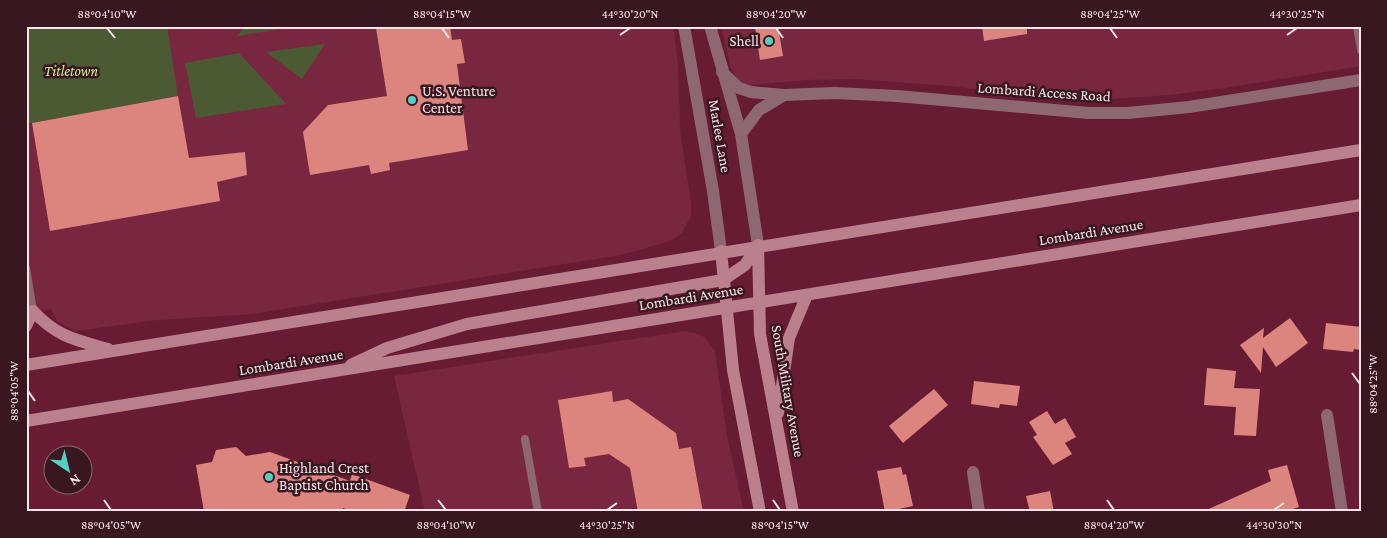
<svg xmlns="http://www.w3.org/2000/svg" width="1387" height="538" viewBox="0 0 1387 538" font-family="'Crimson Pro',serif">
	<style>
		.built { fill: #792640 }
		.green { fill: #4c5a33 }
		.building { fill: #dc857e }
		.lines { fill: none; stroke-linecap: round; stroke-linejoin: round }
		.lane { stroke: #8e6870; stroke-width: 8 }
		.street { stroke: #8e6870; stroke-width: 12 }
		.secondary { stroke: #bb808d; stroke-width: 12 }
		.ticks { fill: none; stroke: #fae6ea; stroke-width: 2 }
		.poi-dot { fill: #58cec0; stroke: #381720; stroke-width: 2 }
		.labels { text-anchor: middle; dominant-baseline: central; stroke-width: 5; stroke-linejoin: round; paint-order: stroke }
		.poi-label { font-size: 15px; fill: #fae6ea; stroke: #381720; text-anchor: start }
		.park-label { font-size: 15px; font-style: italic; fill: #ceef92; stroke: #381720 }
		.street-label { font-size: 15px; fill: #fae6ea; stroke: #381720 }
		.neatline { fill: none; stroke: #fae6ea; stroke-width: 2 }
		.ticks-label { font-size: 12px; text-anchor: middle; fill: #fae6ea }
	</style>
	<rect width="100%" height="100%" fill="#681c34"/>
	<path class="built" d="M26,26H673L678,63L680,130L691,202V216L682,233L670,241L621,255L253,314L157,320L75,331L57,321L51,309L26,314Z
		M721,26H1361V66L1225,88L1169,95L1097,100L1054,99L950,86L854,79L807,80L750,85L743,83L736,77L731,68Z
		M685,331L695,333L704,337L715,351L727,436L744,512H425L394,376Z"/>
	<path class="green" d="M26,26H167L178,96L26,124Z
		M245,26H298L237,36Z
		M325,44L302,79L266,52Z
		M239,53L286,104L196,118L185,63Z"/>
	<path class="building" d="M384,26H450L452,40L461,39L465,63L457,64L468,150L389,163L390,170L371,174L369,165L310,175L303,132L328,105L387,96L376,28Z
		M755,26H778L783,56L760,60Z
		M982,26H1027V34L984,41Z
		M178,96L189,158L245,152L247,175L217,182L220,201L50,231L32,123Z
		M1290,318L1308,343L1276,367L1263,347L1261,373L1240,345L1264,328L1263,338Z
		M1326,323L1361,327V350L1354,349L1353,352L1323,349Z
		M1207,368L1236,371L1234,388L1260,389L1256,436L1234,435L1236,407L1204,405Z
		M974,381L1020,386L1017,406L1000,404L999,408L971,404Z
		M934,389L948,405L903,443L889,426Z
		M612,391L613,402L628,399L676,433L679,449L691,447L703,512H638L630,468L609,454L584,458L586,466L569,468L558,400Z
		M1047,411L1055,424L1065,418L1076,437L1065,443L1072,454L1053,465L1033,437L1037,435L1029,422Z
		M236,447L246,456L270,452L350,481L352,474L410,495L404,512H354L343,508L342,512L219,510L204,512L196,465L212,462L216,450Z
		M1287,465L1299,507L1284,512H1202L1271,481L1268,470Z
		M901,467L903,475L906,474L913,506L885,512L877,471Z
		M1050,491L1054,512H1030L1026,496Z"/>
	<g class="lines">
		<path class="lane" d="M1357,26L1361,50
			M26,268L33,311
			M525,439L538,512"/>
		<path class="street" d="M684,26L713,191L721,251
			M710,26L741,134L758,245
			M722,72L739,88L751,92L784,95L835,93L897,96L1088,113H1128L1189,107L1361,80
			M741,134L759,110L784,95
			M1327,415L1342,512
			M973,472L979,512"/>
		<path class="secondary" d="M758,245L760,334L793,512
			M721,251L733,370L760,512
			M26,326L33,311C57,337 76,340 108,349
			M26,365L1361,150
			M351,365L387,348L467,324L723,280L745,265L758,245
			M778,413L789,338L807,295
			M26,421L1361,205"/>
	</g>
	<path class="ticks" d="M107,28L115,38M442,28L449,38M776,28L783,38M1110,28L1117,38M620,35L630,28M1287,35L1297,28M1352,373L1360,384M28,391L35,401M104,500L111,510M438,500L446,510M773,500L780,510M1107,500L1114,510M607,510L617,503M1274,510L1284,503"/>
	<g class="poi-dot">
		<circle cx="769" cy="41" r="5"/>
		<circle cx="412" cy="100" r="5"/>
		<circle cx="269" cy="477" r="5"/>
	</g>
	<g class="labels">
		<g class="poi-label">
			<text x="759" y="41" text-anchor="end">Shell</text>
			<text x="422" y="91">U.S. Venture<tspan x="422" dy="17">Center</tspan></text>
			<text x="279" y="468">Highland Crest<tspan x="279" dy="17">Baptist Church</tspan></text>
		</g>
		<g class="park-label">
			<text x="71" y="71">Titletown</text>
		</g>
		<g class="street-label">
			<text transform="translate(1044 92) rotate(4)">Lombardi Access Road</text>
			<text transform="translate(720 136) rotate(80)">Marlee Lane</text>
			<text transform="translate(1091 232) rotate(-9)">Lombardi Avenue</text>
			<text transform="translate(691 297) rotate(-9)">Lombardi Avenue</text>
			<text transform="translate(291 362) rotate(-9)">Lombardi Avenue</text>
			<text transform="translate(788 391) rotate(80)">South Military Avenue</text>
		</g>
	</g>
	<rect width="1387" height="538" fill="none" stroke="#381720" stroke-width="55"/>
	<g transform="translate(68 470) rotate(145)"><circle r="24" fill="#381720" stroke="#866a71"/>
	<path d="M0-4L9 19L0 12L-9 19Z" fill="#58cec0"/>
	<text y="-8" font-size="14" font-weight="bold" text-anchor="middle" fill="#fae6ea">N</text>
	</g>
	<rect x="28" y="28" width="1332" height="482" class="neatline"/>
	<g class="ticks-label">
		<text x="107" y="18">88°04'10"W</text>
		<text x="442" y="18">88°04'15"W</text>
		<text x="630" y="18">44°30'20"N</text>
		<text x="776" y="18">88°04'20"W</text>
		<text x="1110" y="18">88°04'25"W</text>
		<text x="1297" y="18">44°30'25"N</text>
		<text transform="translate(1373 384) rotate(-90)" y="4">88°04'25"W</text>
		<text transform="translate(14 391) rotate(-90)" y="4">88°04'05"W</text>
		<text x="111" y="529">88°04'05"W</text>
		<text x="446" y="529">88°04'10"W</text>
		<text x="607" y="529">44°30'25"N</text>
		<text x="780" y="529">88°04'15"W</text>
		<text x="1114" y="529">88°04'20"W</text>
		<text x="1274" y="529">44°30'30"N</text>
	</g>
</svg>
